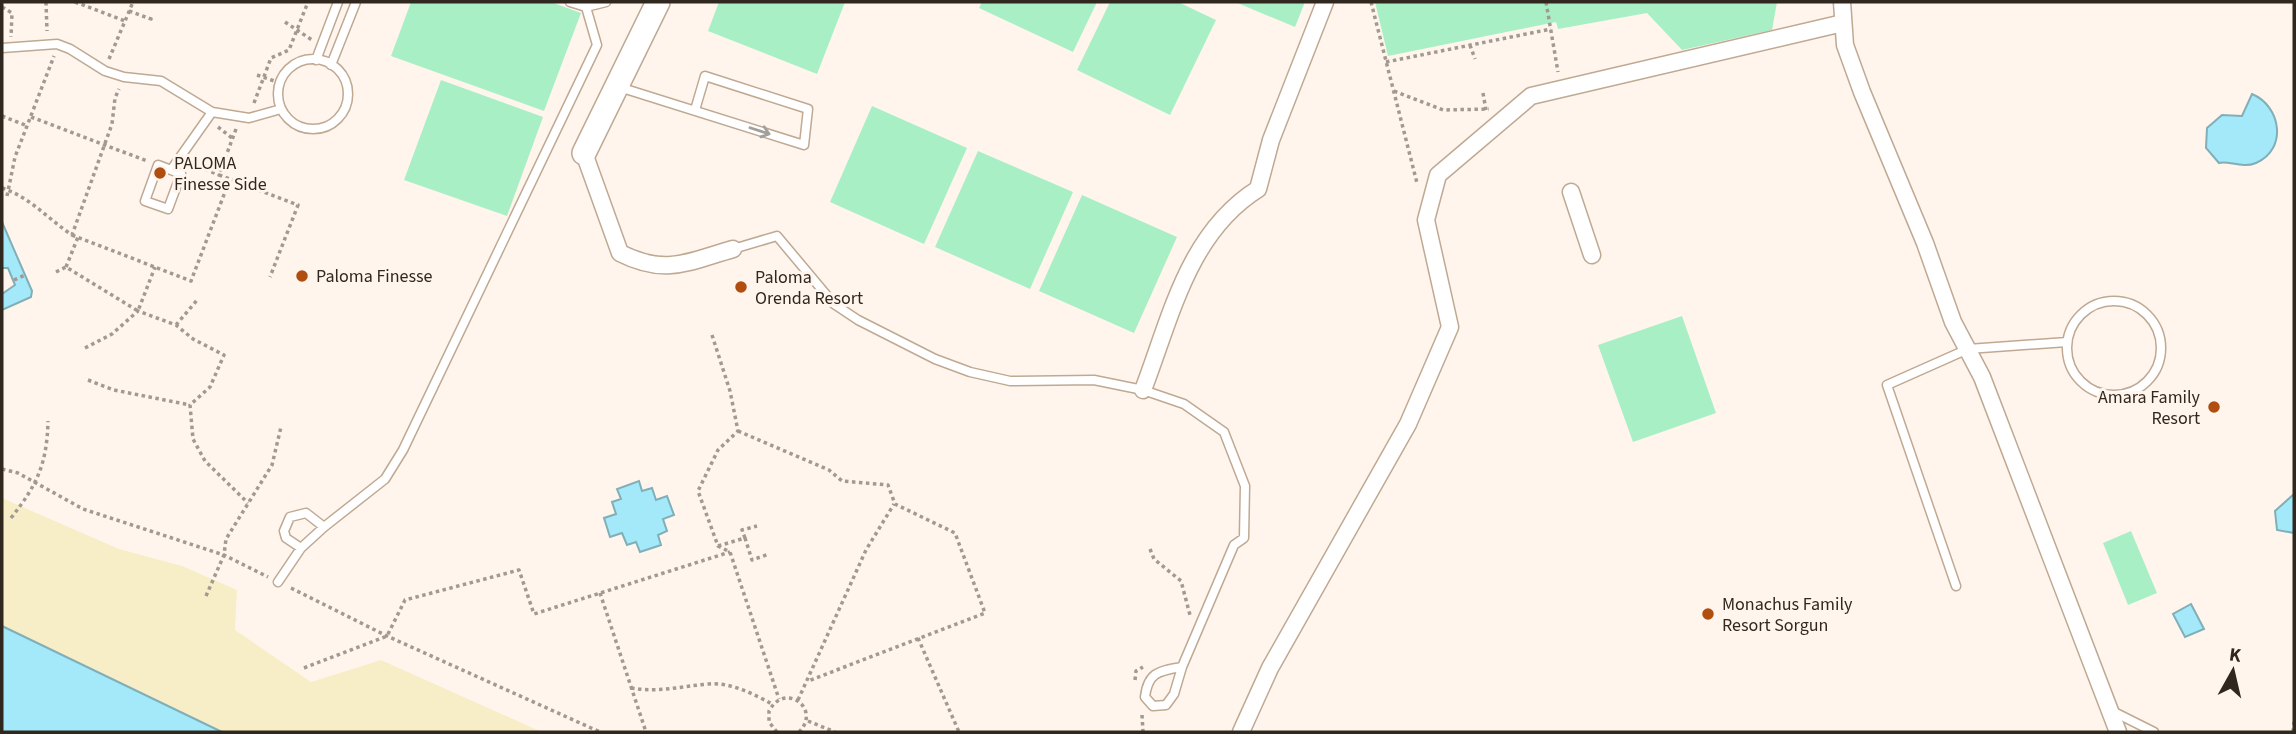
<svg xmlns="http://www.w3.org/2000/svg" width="2296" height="734" viewBox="0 0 2296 734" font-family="'Source Sans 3',sans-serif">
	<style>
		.green { fill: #a9efc6 }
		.sand { fill: #f7eec8 }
		.water { fill: #a3e9f9; stroke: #80afb8; stroke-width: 2 }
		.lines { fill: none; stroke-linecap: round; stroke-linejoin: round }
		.lane-casing { stroke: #bfa993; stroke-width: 11 }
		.street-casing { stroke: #bfa993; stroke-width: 19 }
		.secondary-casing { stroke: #bfa993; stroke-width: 26 }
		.path { stroke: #a29990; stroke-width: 3.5; stroke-dasharray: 3.5 3.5; stroke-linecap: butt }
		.lane { stroke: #fff; stroke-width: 8 }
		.street { stroke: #fff; stroke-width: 16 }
		.secondary { stroke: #fff; stroke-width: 23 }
		.oneway { stroke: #a29e9a }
		.poi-dot { fill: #af4e0e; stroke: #fff5ec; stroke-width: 2.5 }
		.labels { text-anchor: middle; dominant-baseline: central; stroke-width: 6; stroke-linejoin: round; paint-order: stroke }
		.poi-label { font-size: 18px; fill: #30281f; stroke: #fff5ec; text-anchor: start }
	</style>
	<rect width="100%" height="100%" fill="#fff5ec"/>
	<path class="green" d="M411,2H551L581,13L544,111L391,56Z
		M719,2H845L817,74L708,31Z
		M982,2H1097L1073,52L979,8Z
		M1110,2H1178L1216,20L1170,115L1077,70Z
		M1235,2H1305L1295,27Z
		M1375,2H1777L1772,30L1682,50L1647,13L1558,29L1556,22L1388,56Z
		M441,80L543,117L507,216L404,180Z
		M872,106L967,148L924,244L830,202Z
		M978,151L1073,192L1030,289L935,247Z
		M1082,195L1177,237L1134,333L1039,291Z
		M1682,316L1716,413L1633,442L1598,345Z
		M2131,531L2157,593L2128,605L2103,543Z"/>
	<path class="sand" d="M2,498L119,549L182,566L237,590L235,630L311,682L381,660L542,732H222L2,626Z"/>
	<path class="water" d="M2252,94C2281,106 2288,149 2256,163C2242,169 2228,160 2219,163L2206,148L2207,128L2222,115L2242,116Z
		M2,222L32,291L31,297L2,310V294L15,285L8,268H2Z
		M639,481L642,491L652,488L656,500L667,496L674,515L663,519L667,531L658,535L661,545L640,552L636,542L627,545L622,533L610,537L604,518L616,514L612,502L621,499L617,489Z
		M2294,494V533L2277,530L2275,511Z
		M2191,604L2204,629L2185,637L2173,614Z
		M2,626L222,732H2Z"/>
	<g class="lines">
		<defs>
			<path id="lane" d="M570,2L586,7L606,2
				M2,48L57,44L70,49L105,71L124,77L161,81L212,112L249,118L281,109
				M278 94a35 35 0 1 1 70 0a35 35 0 1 1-70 0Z
				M316,60L338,2
				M331,65L356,2
				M619,87L804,145L808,109L705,76L695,110
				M171,170L181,174L168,209L145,201L158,165L171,170L212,112
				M733,249L777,236L834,304L858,320L935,359L970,372L1010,381L1094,380L1143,390L1184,404L1224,432L1245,486L1244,538L1234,545L1182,667L1174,694L1166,705L1153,706L1145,697C1148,672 1159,671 1182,667
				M2067 348a47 47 0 1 1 94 0a47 47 0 1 1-94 0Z
				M306,513L324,527L301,548L286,538L284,531L290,517Z
				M324,527L385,479L403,450L597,45L586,7
				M278,582L301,548
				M1956,586L1887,385L1968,349L2067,342
				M2110,710L2154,732"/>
			<path id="street" d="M1842,2L1845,45L1862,92L1925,243L1953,322L1982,377L2118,732
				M584,153L620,253C666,276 687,262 733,249
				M1571,192L1592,255
				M1143,390C1171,317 1188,233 1258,189L1271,140L1325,2
				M1241,732L1270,668L1408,424L1450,327L1426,220L1438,175L1531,96L1843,23"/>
			<path id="secondary" d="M584,153L658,2"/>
		</defs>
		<use href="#lane" class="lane-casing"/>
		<use href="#street" class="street-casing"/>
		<use href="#secondary" class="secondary-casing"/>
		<path class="path" d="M46,2L47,31
			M75,2L125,21
			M1371,2L1417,183
			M1546,2L1558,72
			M2,7L12,13L11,37
			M129,11L151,19L149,22
			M285,22L312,40
			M1470,45L1475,59
			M109,59L133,2
			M1386,62L1551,29
			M257,75L280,83
			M1394,91L1443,110L1489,109
			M1483,93L1486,110
			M254,103L271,58L289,50L308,2
			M2,116L28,126
			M31,117L147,161
			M218,127L232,138
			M236,129L219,175L298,205L270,277
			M192,164L219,175
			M2,188C30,197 48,219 72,235L112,124L115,98L119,89
			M7,196L15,157L54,56
			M72,235L191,281L230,179
			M66,267L78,237
			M56,272L66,267L138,311L155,267
			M14,280L25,275
			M176,325L198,299
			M712,335L730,391L738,431L718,450L698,491L718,546L730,552L779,699
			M85,348L112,334L138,311L176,325L193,339L224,355L210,387L190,405L193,439L205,461L248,503
			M88,380L114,390L190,405
			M738,431L829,470L842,481L888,485L895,504L955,533L985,613L808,681
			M2,469L18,473L83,509L224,555L268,577
			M11,518C37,485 47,464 48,421
			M745,538L742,530L757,526
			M718,546L745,538L752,560L769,554
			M1150,549L1154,559L1181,581L1190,615
			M291,588L387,636L600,732
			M600,593L646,732
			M206,596L224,555L226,539L272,465L281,427
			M918,638L959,732
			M304,668L387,636L405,600L519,570L534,614L730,552
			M1135,680L1136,671L1143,667
			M631,688C660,693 681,686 709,684C730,682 754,694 772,704
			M798,700L866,550L894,504
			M1142,715L1143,732
			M808,721L835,732
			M777,732L769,722V711C785,681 822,709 799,732
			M2293,732L2294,722"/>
		<use href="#lane" class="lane"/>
		<use href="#street" class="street"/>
		<use href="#secondary" class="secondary"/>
	</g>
	<defs><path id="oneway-shaft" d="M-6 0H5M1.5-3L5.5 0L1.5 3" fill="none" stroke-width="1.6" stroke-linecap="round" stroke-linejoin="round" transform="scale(1.75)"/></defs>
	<use class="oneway" href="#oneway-shaft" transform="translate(760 131) rotate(18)"/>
	<g class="poi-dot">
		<circle cx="160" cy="173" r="7"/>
		<circle cx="302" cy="276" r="7"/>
		<circle cx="741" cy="287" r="7"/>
		<circle cx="2214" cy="407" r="7"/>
		<circle cx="1708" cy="614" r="7"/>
	</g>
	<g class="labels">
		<g class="poi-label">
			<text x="174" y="163">PALOMA<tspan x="174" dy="21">Finesse Side</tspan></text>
			<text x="316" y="276">Paloma Finesse</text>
			<text x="755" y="277">Paloma<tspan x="755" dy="21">Orenda Resort</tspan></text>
			<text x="2200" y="397" text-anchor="end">Amara Family<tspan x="2200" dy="21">Resort</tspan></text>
			<text x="1722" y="604">Monachus Family<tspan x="1722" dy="21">Resort Sorgun</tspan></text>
		</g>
	</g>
	<rect width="2296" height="734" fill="none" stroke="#30281f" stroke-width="7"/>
	<g transform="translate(2233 671) rotate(8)" stroke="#fff5ec" stroke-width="5" paint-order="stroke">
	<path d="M0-5L12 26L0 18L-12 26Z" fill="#30281f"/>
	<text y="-10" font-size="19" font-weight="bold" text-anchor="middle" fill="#30281f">K</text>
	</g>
</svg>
